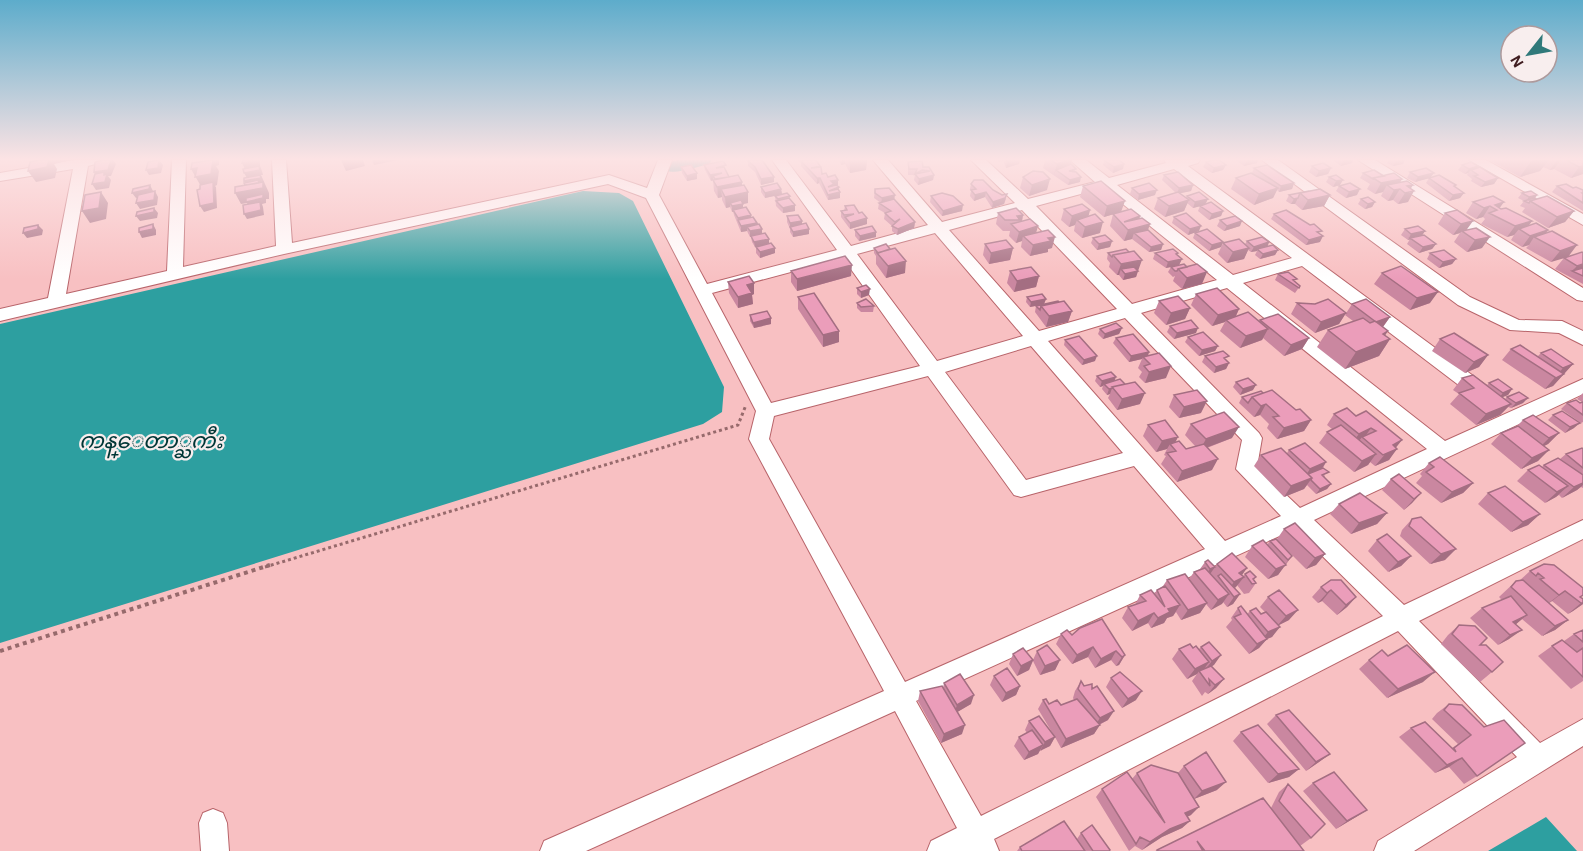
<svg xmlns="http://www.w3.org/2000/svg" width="1583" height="851" viewBox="0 0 1583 851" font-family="'Alegreya Sans','Noto Sans Myanmar',sans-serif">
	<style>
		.water { fill: #2d9fa0 }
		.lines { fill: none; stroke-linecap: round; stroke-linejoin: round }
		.river { fill: #2d9fa0; fill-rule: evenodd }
		.minor-casing { stroke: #b8646a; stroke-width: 2 }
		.path-far1 { stroke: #976a6c; stroke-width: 3; stroke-dasharray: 3 3; stroke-linecap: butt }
		.path { stroke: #976a6c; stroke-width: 4; stroke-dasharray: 4 4; stroke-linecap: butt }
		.minor { fill: #fff; fill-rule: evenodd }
		.wall { fill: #ca87a0 }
		.shaded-wall { fill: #a46e82 }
		.building { fill: #eb9dba; stroke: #a46e82; stroke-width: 1.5 }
		.labels { text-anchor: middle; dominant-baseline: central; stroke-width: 4.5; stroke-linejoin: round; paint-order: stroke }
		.water-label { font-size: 22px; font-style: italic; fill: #003636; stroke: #f8eeee }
	</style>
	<rect width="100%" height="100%" fill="#f8c0c2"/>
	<path class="water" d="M583,191L619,193L633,201L724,387L722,412L703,424L0,643V324Z
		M1546,817L1577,851H1488Z"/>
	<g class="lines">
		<path class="river" d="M678,160H712L709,164C696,167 679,174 666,171L663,167L666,163Z"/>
		<defs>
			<path id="minor" d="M74,160H101L99,163L88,166L66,294L167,271L172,160H186L183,267L276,246L272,160H286L292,243L609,175L647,188L658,160H672L659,195L707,284L837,250L772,160H786L851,246L928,225L873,160H888L942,222L1015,203L971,160H986L1028,199L1095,182L1070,160H1086L1109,178L1166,163L1164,160H1200L1198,163L1188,166L1491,389L1493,394L1491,399L1484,401L1477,399L1302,266L1243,283L1445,441L1583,379V394L1314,520L1404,605L1583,520V539L1419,621L1540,743L1583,719V746L1414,851H1374L1378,841L1517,757L1398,631L994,839L999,851H927L931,841L957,828L895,711L586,851H540L544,841L884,691L749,439L756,411L646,198L608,184L284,254L0,321V309L48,298L73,169L0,181V173ZM1174,169L1292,258L1233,275L1117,185ZM1103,188L1217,280L1132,304L1036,206ZM1022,210L1117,309L1039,331L949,230ZM935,233L1023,336L937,361L857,254ZM843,258L920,366L771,403L712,293ZM1227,288L1427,449L1300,508L1257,467L1262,438L1259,433L1141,313ZM1125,318L1242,440L1236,469L1281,516L1225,541L1048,341ZM1031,346L1123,453L1026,480L945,372ZM928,376L1014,495L1021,497L1134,466L1205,549L905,682L769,439L774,416ZM1295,529L1383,616L981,816L916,701Z
				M1262,160H1278L1470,297L1519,320L1562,321L1583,331V345L1559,333L1510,330L1458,305Z
				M1358,160H1375L1583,288V301L1577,300Z
				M1469,160H1486L1583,214V225Z
				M213,809L223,813L227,823L229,851H201L199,823L203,813Z"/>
		</defs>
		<use href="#minor" class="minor-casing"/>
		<path class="path-far1" d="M265,567L738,425L746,405"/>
		<path class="path" d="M0,651L270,565"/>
		<use href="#minor" class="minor"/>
	</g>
	<path class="wall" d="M746,160H762L774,177V182L761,185L755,172L748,166V162Z
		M797,160H816L822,174L838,185H837L839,187L838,190L840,192V198L828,200L819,183L817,184L801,166V163Z
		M839,160H867L866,170L850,173L845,164L841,165Z
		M997,160H1020L1019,164L1006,168L1004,163V161L999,162Z
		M1045,160H1072L1071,164L1076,172L1080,182L1068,185L1043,168Z
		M1104,160L1124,164L1123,169L1113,173L1103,165Z
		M1236,160H1258L1257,163L1244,166Z
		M1333,160H1353L1352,163L1341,166Z
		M1389,160H1405L1403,164L1393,166L1387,163Z
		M1489,160H1583V174L1571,178L1554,169L1550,170L1543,167L1540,171L1520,177Z
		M908,162L923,167L934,175L933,180L918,185L914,180L915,175H908Z
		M1206,162L1226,165L1223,170L1212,173L1203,167Z
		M704,165L726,170L729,177L742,185L748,192V203L743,204V208L751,218L757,223V225L762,229V234L769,244L775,248V253L760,258L756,253V247L763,245L755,247L752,242L751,237H750L747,231L741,232L734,215L733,211L732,212L730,207L726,208L722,200V197L718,198L714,191L713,180L711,181L705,170Z
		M1462,165L1476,168L1498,178L1494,184L1481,187L1471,181L1472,179L1467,175L1468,173L1465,174L1458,170Z
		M1312,166L1331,168L1328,174L1316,177L1309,172Z
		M681,167L697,179L687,181L682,173Z
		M1254,168L1294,183L1292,189L1279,192L1277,190L1273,198L1254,205L1231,189L1236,178L1252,173Z
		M1410,172L1456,185L1455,187L1464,193L1460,198L1449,201L1426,183L1429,178L1415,182L1407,178Z
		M1363,173L1402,179L1400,183L1410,188L1408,202L1398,204L1393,200L1388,201L1381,196L1383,192L1375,194L1367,189L1370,184L1360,178Z
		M1164,175L1193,185L1191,191L1179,193L1186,198L1187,196L1223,211L1221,216L1209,220L1198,211L1200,206L1193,208L1187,203L1184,211L1165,217L1154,209L1158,198L1176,193L1162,180Z
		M1023,177L1047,190L1029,196L1020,188Z
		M1329,177L1340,185L1333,187L1326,182Z
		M971,184L993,190L1006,199L1004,204L992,208L985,197L974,201L970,196L971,191L970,189Z
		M1083,186L1121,212L1104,217L1080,197Z
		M1339,186L1357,195L1346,198L1336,191Z
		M1557,186L1573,188L1583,190V211L1552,192Z
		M761,187L781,189L782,194L790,196V199L795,205V211L783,213L776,206L775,196L765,198L761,192Z
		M1132,188L1155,195L1138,200L1130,194Z
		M875,189L894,199L915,222L914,228L897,235L892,231V226L884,219L885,213L878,209L879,203H881L874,198Z
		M1309,191L1330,195L1324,206L1302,210L1295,204H1291L1286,201L1289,195Z
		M1522,193L1537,195L1535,199L1574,211L1565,222L1548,228L1522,212L1525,208L1520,206L1524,201L1518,198Z
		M931,196L962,211L942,216L930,202Z
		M1361,199L1375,202L1372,207L1365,209L1358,204Z
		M1473,202L1500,208L1532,221L1528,226L1548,230L1546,234L1577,245L1551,262L1526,248L1529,245L1522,247L1511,240L1514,235L1507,237L1481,224L1485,219L1483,217L1476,219L1466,213Z
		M845,206L859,213L867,224L850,229L841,217V211H844Z
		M1064,209L1090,210L1088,216L1100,233L1082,238L1074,231L1075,225L1069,227L1061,220Z
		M1457,210L1467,230L1482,248L1467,252L1454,242L1460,233L1453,235L1438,224L1445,213Z
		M998,213L1023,215L1022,221L1036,233L1052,248L1048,249V252L1030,256L1021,247L1022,241L1016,243L1009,236L1010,231H1003L996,224Z
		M1113,214L1139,218L1148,230L1163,244L1161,250L1149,252L1132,239L1124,241L1110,226Z
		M1274,214L1320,242L1306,245L1271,219Z
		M787,216L802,221V224L809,234L793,237L790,232V229L787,222Z
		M1174,217L1199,231L1188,235L1172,223Z
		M1220,220L1240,226L1224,231L1217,226Z
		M1405,229L1425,231L1422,235L1436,244L1432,249L1419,253L1407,244L1410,239L1408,240L1401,235Z
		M855,230L876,237L859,241L855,236Z
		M1195,233L1223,242L1221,247L1209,251L1193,238Z
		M1093,238L1112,241L1110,247L1097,250L1091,243Z
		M1247,241L1269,242L1267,247L1278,250L1275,255L1260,259L1255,255L1257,251L1251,252L1248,250L1244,259L1227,263L1218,254L1223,243L1245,244Z
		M985,244L1013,248L1010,260L989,264L983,255Z
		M874,248L905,273L886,278L876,264V256L874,253Z
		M1108,253L1138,271L1136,277L1123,280L1119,275H1117L1109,267L1110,263L1107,259Z
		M1155,253L1177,255L1182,259L1179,265L1202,284L1182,289L1173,281L1175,276L1173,277L1168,272L1171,267L1166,268L1153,259Z
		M1430,253L1456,259L1452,264L1439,268L1427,259Z
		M1583,253V284L1555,269L1564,258Z
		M791,271L851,276L797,291L791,282Z
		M1010,271L1039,276L1036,287L1014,292L1007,283Z
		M1382,273L1430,303L1410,310L1374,284Z
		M1278,274L1300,286L1295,293L1275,280Z
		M728,282L754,294L752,295L753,304L738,308L729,293Z
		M857,288L869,295L861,298L857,294Z
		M1196,294L1239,309L1236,316L1260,322V320L1309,338L1302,349L1284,356L1263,338L1262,340L1240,348L1220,331L1225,322L1212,326L1191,305Z
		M798,297L839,331V342L823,347L798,309Z
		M1027,297L1046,299L1044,304L1072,311L1068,322L1046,327L1035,312L1036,306L1030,307L1026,302Z
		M1159,301L1190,308L1185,319L1166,325L1154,313Z
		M857,303L874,306L873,312H861L857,308Z
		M1297,303L1346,313L1339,324L1315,333L1291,314Z
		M1352,304L1390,317L1383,327L1385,336L1390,339L1379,356L1345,369L1317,347L1328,330L1353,321L1345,315Z
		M750,315L771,318V324L754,328L750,321Z
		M1170,326L1196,333L1174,339L1167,332Z
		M1122,328L1119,334L1103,339L1098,334L1100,329Z
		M1188,337L1218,346L1215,351L1199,356L1185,342Z
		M1116,338L1149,352L1148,356L1166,378L1145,383L1139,377L1142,372L1138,368L1142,359L1129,362L1113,343Z
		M1440,339L1488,355L1479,367L1465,373L1432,351Z
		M1065,340L1095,361L1082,365L1064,345Z
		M1511,349L1537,357L1541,353L1573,364L1553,386L1545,389L1502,360Z
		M1205,356L1227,361L1229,363L1226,369L1214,373L1202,362Z
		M1097,376L1115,380L1140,404L1117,410L1108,398L1110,394L1107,395L1102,389L1103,386L1100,387L1095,381Z
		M1462,378L1487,385L1489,383L1512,389L1508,395L1502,397L1505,399L1507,397L1523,403L1511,408L1508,407L1500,415L1476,425L1450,404L1459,394L1453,390Z
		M1236,382L1253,390L1240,395L1233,387Z
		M1263,393L1311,420L1304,431L1277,439L1267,428L1269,424L1260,415L1254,417L1239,403L1242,397Z
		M1583,393V422L1581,423L1561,409L1567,403L1582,402L1577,399Z
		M1174,395L1201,413L1179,418L1169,407Z
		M1347,408L1396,448L1389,460L1375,466L1370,462L1368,465L1354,472L1319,443L1327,432L1332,429L1327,425L1334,414Z
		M1553,415L1574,428L1565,433L1548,420Z
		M1523,420L1559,433L1548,444L1544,446L1538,461L1521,469L1491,444L1501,433L1516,427Z
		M1191,424L1232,438L1207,448L1212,470L1177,482L1161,464L1166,456L1164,455L1167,449L1156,452L1143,436L1148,425L1186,449L1195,446L1185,435Z
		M1583,449V488L1581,487L1577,490L1562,498L1559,495L1545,503L1517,481L1528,470L1542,467L1544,465L1560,459L1566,454Z
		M1289,450L1326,462L1323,468L1325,478L1331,484L1327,489L1316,494L1307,485L1304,489L1284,497L1254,466L1261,455L1287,453Z
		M1429,463L1473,483L1463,493L1441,503L1416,483L1422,476L1420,474Z
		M1391,479L1421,493L1412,503L1404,510L1382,490Z
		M1488,493L1540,514L1528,525L1511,532L1478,504Z
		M1339,504L1387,513L1377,524L1351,534L1330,514Z
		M1421,517L1445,560L1430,564L1400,536L1402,530L1412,519Z
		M1284,529L1325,554L1316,565L1306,569L1278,541L1292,556L1278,575L1268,579L1245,557L1252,546L1267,545L1270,541L1277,539Z
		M1377,540L1411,556L1401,566L1388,572L1368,551Z
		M1205,562L1215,567L1217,564L1243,576L1245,574L1256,577L1254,580L1256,583L1249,593L1244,594L1237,585L1235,588L1240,594L1233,604L1227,607L1223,602L1211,610L1206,604L1200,613L1181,620L1176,612L1173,616L1167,618L1164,623L1151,628L1148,623L1132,631L1122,618L1128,607L1135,605L1140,595L1154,594L1157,590L1163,586L1167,580L1189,579L1194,572L1200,569Z
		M1544,564L1580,597L1583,604L1573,611L1568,614L1552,601L1549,603L1568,620L1555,630L1542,636L1522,619L1516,624L1509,639L1498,645L1470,618L1482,608L1502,600L1499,597L1516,581H1519L1530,571Z
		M1321,587L1356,597L1347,607L1337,615L1322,601L1318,603L1312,597Z
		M1268,597L1289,620L1279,625L1272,637L1267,639L1259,648L1249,654L1226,627L1232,620L1231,618L1238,608L1247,614L1250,611L1261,614L1265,612L1260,607Z
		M1459,625L1480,645L1492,672L1480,682L1441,644L1448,635Z
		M1080,628L1125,655L1119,665L1116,666L1111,660L1095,668L1088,657L1072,664L1056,644L1061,634L1072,635Z
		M1583,630V681L1571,689L1538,656L1552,646L1564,641L1574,634Z
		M1201,647L1221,655L1212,666L1224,679L1216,688L1208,694L1205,692L1202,696L1192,681L1197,674L1187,679L1172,659L1179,649L1193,648L1199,649Z
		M1037,651L1060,660L1055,670L1040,675L1033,661L1029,670L1017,676L1009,664L1013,654L1033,660Z
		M1369,660L1423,682L1387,698L1359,669Z
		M994,676L1020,686L1016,695L1002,702L990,685Z
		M1111,678L1136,700L1122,708L1106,687Z
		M1081,681L1084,686L1092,689L1108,720L1099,725L1094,734L1061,748L1055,737L1050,746L1040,750L1038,754L1024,760L1014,746L1019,737L1027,733L1025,730L1029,721L1053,734L1038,709L1043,700L1049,704L1061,705L1074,700L1073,698L1075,691Z
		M944,683L971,704L957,712L962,734L941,743L918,701L920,691L943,688Z
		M1449,704L1484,727L1477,776L1464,784L1449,767L1435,773L1399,737L1411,728L1452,748L1458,744L1432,719L1437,713Z
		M1276,715L1330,754L1319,762L1306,771L1267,724Z
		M1241,732L1299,769L1289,777L1268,783L1233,741Z
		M1184,766L1217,790L1194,799L1191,815L1187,817L1190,821L1182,828L1162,837L1142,850L1135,846L1129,851L1096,797L1102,789L1132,779L1137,773H1178Z
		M1313,783L1367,810L1336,829L1303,791Z
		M1288,784L1311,838L1300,846L1293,837L1304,851H1155L1271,808L1279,792Z
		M1081,833L1109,851H1017L1020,847L1077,839Z"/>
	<path class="shaded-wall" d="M49,160H71L54,164L57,169L55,178L36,182L28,171Z
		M111,160H113L116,164L111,176H108L111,180L109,188L96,190L92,184L97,178L94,172Z
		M159,160L163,165L161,173L149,175L146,170Z
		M213,160H219V165L216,166L219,171L217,185L215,186L216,187L217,208L204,212L200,206L202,188L191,169Z
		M257,160H260V166L262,171L263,175H261L269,193V199H266V203L262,204L263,207L264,215L247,219L244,214L249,207L247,203L241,204L235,193L247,186L244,181L247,178L244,173L245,169L242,163Z
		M341,160H363L365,166L346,171Z
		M372,160H398L374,165Z
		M842,160H845V164L841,165Z
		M849,160H867L866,170L850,173V162Z
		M1016,160H1020L1019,164L1006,168L1007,162Z
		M1069,160H1072L1069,170H1056L1054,175L1057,164Z
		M1247,160H1258L1257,163L1244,166Z
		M1344,160H1353L1352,163L1341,166Z
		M1400,160H1405L1403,164L1393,166L1396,161Z
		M1535,160H1549L1540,171L1520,177L1531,161Z
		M1557,160H1561L1554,169L1550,170Z
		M1124,164L1123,169L1113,173L1114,167Z
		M1226,165L1223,170L1212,173L1214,168Z
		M1478,166L1474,172L1471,170L1468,173L1465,174L1469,169Z
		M1583,166V174L1571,178L1579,167Z
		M1331,168L1328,174L1316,177L1319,171Z
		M697,173V179L687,181V176Z
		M722,173L713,176V180L711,181L710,175Z
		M1434,173L1430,178L1415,182L1418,177Z
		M934,175L933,180L918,185L919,179Z
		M774,177V182L761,185V179Z
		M1081,177L1080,182L1068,185L1070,180Z
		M817,178H820L819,183L817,184Z
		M1498,178L1494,184L1481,187L1485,182Z
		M1050,179L1047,190L1029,196L1032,185Z
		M1402,179L1395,190L1387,185L1383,192L1375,194L1381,183Z
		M838,180V185L833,186L839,187L838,193L840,192V198L828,200L829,192L831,181Z
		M1343,180L1340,185L1333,187L1336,181Z
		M742,182V193L748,192V203L743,204V209L732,212V206L730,203V207L726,208L725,197L721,189L722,197L718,198L717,183Z
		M1294,183L1292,189L1279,192L1281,186Z
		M150,185L153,191V195L136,198L132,193Z
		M1193,185L1191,191L1177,194L1179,188Z
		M1413,185L1408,193L1414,191L1408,202L1398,204L1405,193L1407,186Z
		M1278,188L1273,198L1254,205L1259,194Z
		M781,189L782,194L765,198V193Z
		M1360,189L1357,195L1346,198L1349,192Z
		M1400,189L1393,200L1388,201L1394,190Z
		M1157,190L1155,195L1138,200L1139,194Z
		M155,191L158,197L157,205L140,209L136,203Z
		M101,192L108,203L106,219L90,223L82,211Z
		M986,192L985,197L974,201L975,195Z
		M1464,193L1460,198L1449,201L1453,195Z
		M1007,194L1004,204L992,208L993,202Z
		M895,195L894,201L881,203L882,198Z
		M1330,195L1324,206L1302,210L1308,200Z
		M1537,195L1533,200L1525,202L1529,197Z
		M1298,198L1295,204H1291L1294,199Z
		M1208,199L1205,205L1193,208L1195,202Z
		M1189,200L1184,211L1165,217L1169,206Z
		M1125,201L1121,212L1104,217L1107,206Z
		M1375,202L1372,207L1365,209L1368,204Z
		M1504,202L1496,213L1497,210L1495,205Z
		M795,205V211L783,213V208Z
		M963,205L962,211L942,216L943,211Z
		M1490,206L1483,217L1476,219L1484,208Z
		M154,208L158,213L157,218L140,221L136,216Z
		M1090,210L1087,222L1077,220L1075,225L1069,227L1072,216Z
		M1223,211L1221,216L1209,220L1212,214Z
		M1574,211L1565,222L1548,228L1557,217Z
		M751,215V221H738V218Z
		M1023,215L1021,226H1019L1020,220L1017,216Z
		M1140,216L1136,227L1150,224L1146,236L1134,233L1132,239L1124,241L1128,230L1124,222Z
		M867,218V224L850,229V223Z
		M802,221V227H790V229V223Z
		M1242,221L1240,226L1224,231L1227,226Z
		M1473,221L1465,232L1462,231L1460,233L1453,235L1461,224Z
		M1532,221L1524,232L1519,229L1514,235L1507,237L1515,226Z
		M915,222L914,228L897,235L898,229Z
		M1103,222L1100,233L1082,238L1085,227Z
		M757,223V228L747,227V231L741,232V226Z
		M153,224L156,230V235L142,238L139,232Z
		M38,225L43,230L42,235L27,238L23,233Z
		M1038,226L1035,237L1023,236L1022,241L1016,243L1019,232Z
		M1201,226L1199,231L1188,235L1190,229Z
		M762,229V234L750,237V231Z
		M809,229V234L793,237V232Z
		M1548,230L1540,240L1534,237L1529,245L1522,247L1530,236Z
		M1425,231L1421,237L1408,240L1411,234Z
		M876,232V237L859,241L860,236Z
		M1323,236L1320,242L1306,245L1309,240Z
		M1055,237L1052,248L1048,249V252L1030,256L1033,245L1048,238Z
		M1490,237L1482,248L1467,252L1475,240Z
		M769,239V244L755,247L754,242Z
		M1112,241L1110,247L1097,250L1099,244Z
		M1223,242L1221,247L1209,251L1212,245Z
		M1269,242L1267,248L1257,249V251L1251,252L1254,247Z
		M1163,244L1161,250L1149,252L1151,247Z
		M1436,244L1432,249L1419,253L1423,247Z
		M1577,245L1568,257L1551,262L1560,251Z
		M775,248V253L760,258V252Z
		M1013,248L1010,260L989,264L991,253Z
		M1249,248L1244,259L1227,263L1233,252Z
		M1278,250L1275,255L1260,259L1263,254Z
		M1182,259L1179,265L1166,268L1168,262Z
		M1456,259L1452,264L1439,268L1443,262Z
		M1142,260L1138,271L1121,269L1119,275H1117L1121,264Z
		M906,261L905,273L886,278L888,266Z
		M1583,264V271H1572L1577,266Z
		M852,265L851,276L797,291V279Z
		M1138,271L1136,277L1123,280L1125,274Z
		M1207,272L1202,284L1182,289L1187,278Z
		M1039,276L1036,287L1014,292L1017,281Z
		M754,283V294L752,295L753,304L738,308V297L747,285Z
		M870,289L869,295L861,298V292Z
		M1438,292L1430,303L1410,310L1417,298Z
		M1046,299L1044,304L1030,307L1031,302Z
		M1190,308L1185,319L1166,325L1171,313Z
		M1239,309L1234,320H1226L1225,322L1212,326L1218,315Z
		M1072,311L1068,322L1046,327L1049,316Z
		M1346,313L1339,324L1315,333L1321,322Z
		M1390,317L1382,328L1376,322Z
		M771,318V324L754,328L753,323Z
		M1122,328L1119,334L1103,339L1105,334Z
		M1198,328L1196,333L1174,339L1177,333Z
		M1268,329L1262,340L1240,348L1246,336Z
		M839,331V342L823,347V335Z
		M1388,331L1380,343L1390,339L1379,356L1345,369L1356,352L1383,334Z
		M1309,338L1302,349L1284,356L1291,345Z
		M1218,346L1215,351L1199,356L1202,350Z
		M1149,352L1147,358L1143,357L1142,359L1129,362L1131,356Z
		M1488,355L1479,367L1465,373L1474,362Z
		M1097,356L1095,361L1082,365L1084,360Z
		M1229,363L1226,369L1214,373L1216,367Z
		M1573,364L1553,386L1545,389L1563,368Z
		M1171,366L1166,378L1145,383L1149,372Z
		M1116,377L1114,382L1104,384L1103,386L1100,387L1102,381Z
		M1256,385L1253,390L1240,395L1243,389Z
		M1112,388L1110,394L1107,395L1109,389Z
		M1512,389L1508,395L1498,399L1503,393Z
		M1145,393L1140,404L1117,410L1122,399Z
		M1528,398L1523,403L1511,408L1516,403Z
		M1207,401L1201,413L1179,418L1184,407Z
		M1266,404L1260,415L1254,417L1261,406Z
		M1511,404L1500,415L1476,425L1486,414Z
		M1311,420L1304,431L1277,439L1284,428Z
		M1580,423L1574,428L1565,433L1570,427Z
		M1239,427L1232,438L1200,450L1206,439Z
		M1371,428L1364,438L1362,437L1359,441L1350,445L1359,434Z
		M1559,433L1548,444L1538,449L1549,438Z
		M1178,437L1173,447L1170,444L1167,449L1156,452L1162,441Z
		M1402,440L1394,450L1397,449L1389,460L1375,466L1393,445Z
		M1549,450L1538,461L1521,469L1532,458Z
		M1376,454L1368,465L1354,472L1362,461Z
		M1218,459L1212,470L1177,482L1182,471Z
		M1326,462L1319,473L1306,475L1310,469Z
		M1312,478L1304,489L1284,497L1291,486Z
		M1473,483L1463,493L1441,503L1452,492Z
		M1583,483V485L1577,490L1562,498L1574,487Z
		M1331,484L1327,489L1316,494L1320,489Z
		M1568,486L1556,497L1545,503L1557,492Z
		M1421,493L1412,503L1404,510L1414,499Z
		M1387,513L1377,524L1351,534L1359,523Z
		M1540,514L1528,525L1511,532L1523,522Z
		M1456,549L1445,560L1430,564L1441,554Z
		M1325,554L1316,565L1306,569L1315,558Z
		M1292,556L1278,575L1268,579L1276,569L1284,566Z
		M1411,556L1401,566L1388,572L1398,562Z
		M1215,567L1208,577L1203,579L1210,569Z
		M1247,568L1240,578L1239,573Z
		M1244,577L1236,587L1230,591L1229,589L1234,582Z
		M1331,590L1322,601L1318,603L1327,593Z
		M1565,591L1552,601L1546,605L1559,595Z
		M1229,594L1222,604L1211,610L1218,600Z
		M1240,594L1233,604L1227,607L1234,597Z
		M1356,597L1347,607L1337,615L1346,605Z
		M1207,603L1200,613L1181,620L1188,610Z
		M1581,603H1583V604L1573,611L1568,614Z
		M1180,605L1173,616L1167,618L1164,623L1151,628L1158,618L1168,609Z
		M1298,610L1289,620L1277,626L1286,616Z
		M1154,613L1148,623L1132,631L1138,621Z
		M1527,615L1515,625L1513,622Z
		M1568,620L1555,630L1542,636L1555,626Z
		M1280,627L1272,637L1267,639L1259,648L1249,654L1268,632Z
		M1522,630L1509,639L1498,645L1510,635Z
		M1093,647L1088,657L1072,664L1077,655Z
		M1116,651L1111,660L1095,668L1101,659Z
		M1125,655L1119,665L1116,666L1122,657Z
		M1221,655L1214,665L1204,671L1212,661Z
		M1033,660L1029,670L1017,676L1021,666Z
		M1060,660L1055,670L1040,675L1045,666Z
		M1209,662L1202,672L1199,671L1197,674L1187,679L1195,669Z
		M1435,672L1423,682L1387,698L1398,689Z
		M1224,679L1216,688L1208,694L1215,685Z
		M1020,686L1016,695L1002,702L1006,693Z
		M1142,691L1136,700L1122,708L1128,699Z
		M974,695L971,704L954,714L957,705Z
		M1114,711L1108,720L1094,727L1100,718Z
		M965,725L962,734L941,743L944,734Z
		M1100,725L1094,734L1061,748L1066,739Z
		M1055,737L1050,746L1040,751L1045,742Z
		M1043,745L1038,754L1024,760L1029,752Z
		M1330,754L1319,762L1306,771L1316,762Z
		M1462,758L1449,767L1435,773L1447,765Z
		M1299,769L1289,777L1268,783L1278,774Z
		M1226,782L1217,790L1194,799L1202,791Z
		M1199,807L1191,815L1177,821L1185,813Z
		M1367,810L1356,817L1336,829L1347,821Z
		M1190,821L1182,828L1162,837L1142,850L1150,842L1170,829Z"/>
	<path class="building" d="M39,160H49L47,167L28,171L30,162Z
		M103,160H111L108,170L94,172L95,162Z
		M159,160L158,168L146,170L148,162Z
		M213,160L211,174L195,177L197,168L191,169L192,163Z
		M243,160H257L242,163Z
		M751,160H762L774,177L761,179L755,167L748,161Z
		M805,160H816L820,166L811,168L821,167L822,174L826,173L828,177L835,175L838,180L831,181L834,184L828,187L836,185L839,187L829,191L838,189L840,192L828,195L820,178H817L801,161Z
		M849,160H862L850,162Z
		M1006,160H1016L1007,162Z
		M1050,160H1069L1057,164Z
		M1104,160H1119L1124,164L1114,167Z
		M1213,160H1219L1226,165L1214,168L1206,162Z
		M1566,160H1583V166L1579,167Z
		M723,161L726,165L716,168L724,167L729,177L715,179L713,176L722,173L710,175L704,165Z
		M922,161L923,167H929L934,175L919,179L915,174L930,171L922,170L915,174L917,169H909L908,162Z
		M1471,162L1478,166L1469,169L1462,165Z
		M1323,163L1331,168L1319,171L1312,166Z
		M1071,164L1076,169L1069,171L1076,172L1081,177L1070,180L1056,170Z
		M691,165L697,173L687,176L681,167Z
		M1267,165L1294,183L1281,186L1254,168Z
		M259,166L260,170L244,173L243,169Z
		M1480,167L1498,178L1485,182L1474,176L1478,175L1471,170Z
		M1426,168L1434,173L1418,177L1410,172Z
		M1374,170L1384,176L1373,178V179L1363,173Z
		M1033,171L1043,172L1050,179L1032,185L1023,177Z
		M104,172V175L107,174L105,182L92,184L95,174Z
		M1178,172L1193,185L1179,188L1164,175Z
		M1251,173L1278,188L1259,194L1236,178Z
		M1394,173L1402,179L1381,183L1373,178Z
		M260,175L261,178L244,181V178Z
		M738,175L742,182L717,187L713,180Z
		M1336,175L1343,180L1336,181L1329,177Z
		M1439,175L1456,185L1454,186L1464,193L1453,195L1429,178Z
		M258,180L259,183L245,185L244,183Z
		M974,180H983L993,190L1002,195L1007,194L1005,198L993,202L986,192L975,195L971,190L976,189L971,184Z
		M1101,181L1125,201L1107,206L1083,186Z
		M1407,181L1413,185L1407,186L1414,191L1405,193L1400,189L1394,190L1387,185Z
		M213,182L214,203L200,206L197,190L200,189V185Z
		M263,182V188L235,193V187Z
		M777,183L781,189L765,193L761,187Z
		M1149,183L1157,190L1139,194L1132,188Z
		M1350,183L1360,189L1349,192L1339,186Z
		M1566,184L1573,188L1576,187L1583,190V193H1582L1583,194V203L1557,186Z
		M150,185L149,189L132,193L133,189Z
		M744,185L748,192L725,197L721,189Z
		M889,188L895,195L882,198L875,193V189Z
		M1320,189L1330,195L1308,200L1300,193Z
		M155,191L154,200L136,203L138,195Z
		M1309,191H1310L1300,193L1298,198L1294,199L1289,195Z
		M1531,191L1537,195L1529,197L1522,193Z
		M101,192L99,208L82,211L85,195Z
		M1178,192L1189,200L1169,206L1158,198Z
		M1199,192L1208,199L1195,202L1187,196Z
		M787,193L790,196L778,199L775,196Z
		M942,193L953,196L963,205L943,211L931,196Z
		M263,194V198L246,202V198Z
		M1493,196L1504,202L1495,205L1501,209L1506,208L1532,221L1515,226L1489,213L1497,210L1490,206L1484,208L1473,202Z
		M1547,196L1574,211L1557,217L1530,201Z
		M1368,197L1375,202L1368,204L1361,199Z
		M789,198L795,205L783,208L776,201Z
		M1534,198L1536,199L1530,201L1529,203L1524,201Z
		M894,199L915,222L898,229L892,226L900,219L895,222L889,217L885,213L891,211L879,203Z
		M741,200L743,204L732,206L730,203Z
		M260,202L261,210L244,214L243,205Z
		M1211,202L1223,211L1212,214L1200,206Z
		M1082,204L1090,210L1072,216L1064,209Z
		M854,205L859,213L862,212L867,218L850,223L845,217L854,214L844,215L841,211L847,210L845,206Z
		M746,207L751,215L738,218L733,210Z
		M154,208V212L136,216L137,212Z
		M1016,208L1023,215L1017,216L1020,220H1005L998,213Z
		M1131,209L1140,216L1124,222L1142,218L1150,224L1128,230L1113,214Z
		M1286,210L1310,225L1314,224L1322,231L1317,232L1323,236L1309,240L1274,214Z
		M1457,210L1473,221L1461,224L1445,213Z
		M1186,213L1201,226L1190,229L1174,217Z
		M1095,214L1103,222L1085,227L1077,220Z
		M798,215L802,221L790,223L787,216Z
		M1235,216L1242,221L1227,226L1220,220Z
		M753,217L757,223L741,226L738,220Z
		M1030,219L1038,226L1019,232L1011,224Z
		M806,223L809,229L793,232L790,227Z
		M1536,223L1548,230L1530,236L1519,229Z
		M153,224V229L139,232V228Z
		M759,224L762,229L750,231L747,227Z
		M38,225V229L23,233L24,228Z
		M872,226L876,232L860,236L855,230Z
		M1418,226L1425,231L1411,234L1405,229Z
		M1476,228L1490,237L1475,240L1462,231Z
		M1207,229L1223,242L1212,245L1195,233Z
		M1048,230L1055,237L1048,238L1051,241L1033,245L1023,236Z
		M1148,230L1163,244L1151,247L1134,233Z
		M1552,231L1577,245L1560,251L1534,237Z
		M765,233L769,239L754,242L751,236Z
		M1105,235L1112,241L1099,244L1093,238Z
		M1424,235L1436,244L1423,247L1410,238Z
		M1262,237L1269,242L1254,247L1247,241Z
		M1239,239L1249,248L1233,252L1223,243Z
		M1006,240L1013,248L991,253L985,244Z
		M771,243L775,248L760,252L756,247Z
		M886,244L890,249L878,253L874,248Z
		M1273,245L1278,250L1263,254L1257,249Z
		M895,248L906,261L888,266L877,253Z
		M1126,249L1129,252L1113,255L1112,257L1108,253Z
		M1173,249L1178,253L1176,254L1182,259L1168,262L1155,253Z
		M1444,250L1456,259L1443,262L1430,253Z
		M1134,251L1142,260L1121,264L1113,255Z
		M1582,252L1583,253V264L1577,266L1564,258Z
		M845,256L852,265L797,279L791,271Z
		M1184,264L1187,267L1178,269L1177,271H1175L1171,267Z
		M1197,264L1207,272L1187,278L1178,269Z
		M1401,266L1438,292L1417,298L1382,273Z
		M1031,267L1039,276L1017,281L1010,271Z
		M1134,267L1138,271L1125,274L1121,269Z
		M1583,268V276L1572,271Z
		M1288,272L1297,279L1293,280L1300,286L1299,288L1278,274Z
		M749,276L754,283L747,285L752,293L738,297L728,282Z
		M866,285L870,289L861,292L857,288Z
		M1217,288L1239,309L1218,315L1196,294Z
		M814,293L839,331L823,335L798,297Z
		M1042,294L1046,299L1031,302L1027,297Z
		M1178,296L1190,308L1171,313L1159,301Z
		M866,299L874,306L861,307L857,303Z
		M1328,299L1346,313L1321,322L1297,303L1315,304Z
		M1366,299L1390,317L1376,322L1352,304Z
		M1058,301L1059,302L1041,306L1040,310L1036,306Z
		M1064,301L1072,311L1049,316L1041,306Z
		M767,311L771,318L753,323L750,315Z
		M1248,312L1268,329L1246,336L1226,320Z
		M1278,314L1309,338L1291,345L1260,320Z
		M1363,318L1370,323L1375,321L1388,331L1383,334L1390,339L1356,352L1328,330Z
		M1191,320L1198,328L1177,333L1170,326Z
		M1116,323L1122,328L1105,334L1100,329Z
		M1203,332L1218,346L1202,350L1188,337Z
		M1454,333L1488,355L1474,362L1440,339Z
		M1133,334L1149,352L1131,356L1116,338Z
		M1079,336L1097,356L1084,360L1065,340Z
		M1520,345L1564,374L1556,378L1511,349Z
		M1551,349L1573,364L1563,368L1541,353Z
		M1223,351L1229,356L1224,358L1229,363L1216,367L1205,356Z
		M1159,353L1171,366L1149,372L1144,366L1150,364L1143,357Z
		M1111,372L1116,377L1102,381L1097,376Z
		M1473,375L1511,404L1486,414L1459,393L1474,388L1462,378Z
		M1248,378L1256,385L1243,389L1236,382Z
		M1120,379L1125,384L1112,387L1113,388L1109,389L1104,384Z
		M1498,379L1512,389L1503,393L1489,383Z
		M1135,382L1145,393L1122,399L1112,387Z
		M1197,390L1207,401L1184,407L1174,395Z
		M1272,390L1296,410L1300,409L1311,420L1284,428L1273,417L1279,416L1266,404L1261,406L1252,397Z
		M1261,391L1263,393L1252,397L1248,403L1242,397Z
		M1519,392L1528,398L1516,403L1507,397Z
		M1576,400L1580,403L1583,402V415L1567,403Z
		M1347,408L1356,416L1366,411L1402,440L1393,445L1397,449L1383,455L1362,437L1376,431L1371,428L1359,434L1334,414Z
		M1562,411L1580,423L1570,427L1553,415Z
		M1224,412L1239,427L1206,439L1191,424Z
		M1533,415L1559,433L1549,438L1523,420Z
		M1165,420L1178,437L1162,441L1148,425Z
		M1341,425L1376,454L1362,461L1327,432Z
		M1518,426L1549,450L1532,458L1501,433Z
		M1179,441L1186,449L1204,444L1218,459L1182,471L1167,453L1176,451L1170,444Z
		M1305,443L1326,462L1310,469L1289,450Z
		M1281,448L1312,478L1291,486L1261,455Z
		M1582,448L1583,449V468L1566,454Z
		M1440,457L1473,483L1452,492L1426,472L1434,467L1429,463Z
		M1558,458L1583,475V483L1574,487L1544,465Z
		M1539,465L1568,486L1557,492L1528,470Z
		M1323,468L1329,472L1322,475L1331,484L1320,489L1311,480L1312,478L1308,474Z
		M1399,474L1421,493L1414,499L1391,479Z
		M1505,486L1540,514L1523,522L1488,493Z
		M1360,493L1387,513L1359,523L1339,504Z
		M1421,517L1456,549L1441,554L1409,526L1412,519Z
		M1295,523L1325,554L1315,558L1284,529Z
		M1387,534L1411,556L1398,562L1377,540Z
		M1276,539L1292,556L1288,560L1270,541Z
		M1263,540L1286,565L1276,569L1252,546Z
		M1232,553L1247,568L1239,573L1244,577L1234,582L1217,564Z
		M1208,560L1215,567L1210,569L1205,562Z
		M1544,564L1554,565L1583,588V595L1580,597L1583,599V603H1581L1565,591L1559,595L1540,579L1544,578L1538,573L1536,576L1530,571Z
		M1205,568L1229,594L1218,600L1194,572Z
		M1250,571L1256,577L1253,579L1256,583L1252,584L1245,574Z
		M1185,574L1207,603L1188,610L1167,580Z
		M1221,574L1240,594L1234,597L1218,576Z
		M1331,580H1341L1356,597L1346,605L1331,590L1327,593L1321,587Z
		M1523,580L1568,620L1555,626L1511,587L1516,581Z
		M1165,586L1180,605L1168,609L1170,612L1158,618L1154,613L1138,621L1128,607L1146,601L1140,595L1151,590L1165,607L1157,590Z
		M1279,590L1298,610L1286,616L1268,597Z
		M1511,596L1527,615L1513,622L1522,630L1510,635L1482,608Z
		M1241,606L1267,639L1257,644L1234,617L1241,614L1238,608Z
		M1256,608L1261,614L1266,612L1280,627L1268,632L1250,611Z
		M1102,619L1125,655L1122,657L1116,651L1101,659L1093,647L1077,655L1061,634L1067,630L1072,635L1080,628Z
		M1459,625L1475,626L1487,638L1480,645H1486L1503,662L1492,672L1452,634Z
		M1583,630V642L1574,634Z
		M1562,640L1577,652L1583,648V677L1552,646Z
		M1209,642L1221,655L1212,661L1201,647Z
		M1190,644L1193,648L1196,646L1209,662L1195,669L1179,649Z
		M1047,645L1060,660L1045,666L1037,651Z
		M1407,645L1435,672L1398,689L1369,660L1382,650L1388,656Z
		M1023,648L1033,660L1021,666L1013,654Z
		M1211,666L1224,679L1215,685L1209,679L1210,686L1199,671Z
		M1007,668L1020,686L1006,693L994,676Z
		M1120,672L1142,691L1128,699L1111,678Z
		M960,674L974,695L957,705L944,683Z
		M1081,681L1084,686L1092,684V689L1097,686L1114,711L1100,718L1078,689Z
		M942,686L965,725L944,734L920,691Z
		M1046,699L1049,704L1057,700L1061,705L1077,699L1100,725L1066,739L1043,700Z
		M1449,704L1462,705L1484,727L1504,720L1525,743L1477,776L1462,758L1447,765L1411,728L1425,722L1456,752L1454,748L1471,735L1444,710Z
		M1289,710L1330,754L1316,762L1276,715Z
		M1039,716L1055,737L1045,742L1029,721Z
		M1258,725L1299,769L1278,774L1241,732Z
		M1032,730L1043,745L1029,752L1019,737Z
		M1206,752L1226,782L1202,791L1184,766Z
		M1151,765L1178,773L1199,807L1185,813L1190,821L1170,829L1150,842L1140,837L1136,844L1102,789L1127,772L1165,823L1137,773Z
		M1334,772L1367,810L1347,821L1313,783Z
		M1288,784L1325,824L1311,838L1279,801Z
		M1263,798L1304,851H1205L1197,841L1203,851H1157V850Z
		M1064,821L1085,851H1022L1020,847Z
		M1092,825L1110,850L1109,851H1093L1081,833Z"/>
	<linearGradient id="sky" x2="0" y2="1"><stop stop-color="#5daccb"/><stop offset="0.57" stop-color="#fce3e4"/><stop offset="1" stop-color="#fce3e4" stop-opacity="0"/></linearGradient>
	<rect width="1583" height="279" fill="url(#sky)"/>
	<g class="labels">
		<g class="water-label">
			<text x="151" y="441">ကန္ေတာ္ႀကီး</text>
		</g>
	</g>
	<g transform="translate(1529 54) rotate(239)"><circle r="28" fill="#f8eeee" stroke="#ae9a9c" stroke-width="1.5"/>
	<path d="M0-4.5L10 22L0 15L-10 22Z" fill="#30797a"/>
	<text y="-9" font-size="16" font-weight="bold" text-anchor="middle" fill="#401d20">N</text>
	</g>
</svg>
